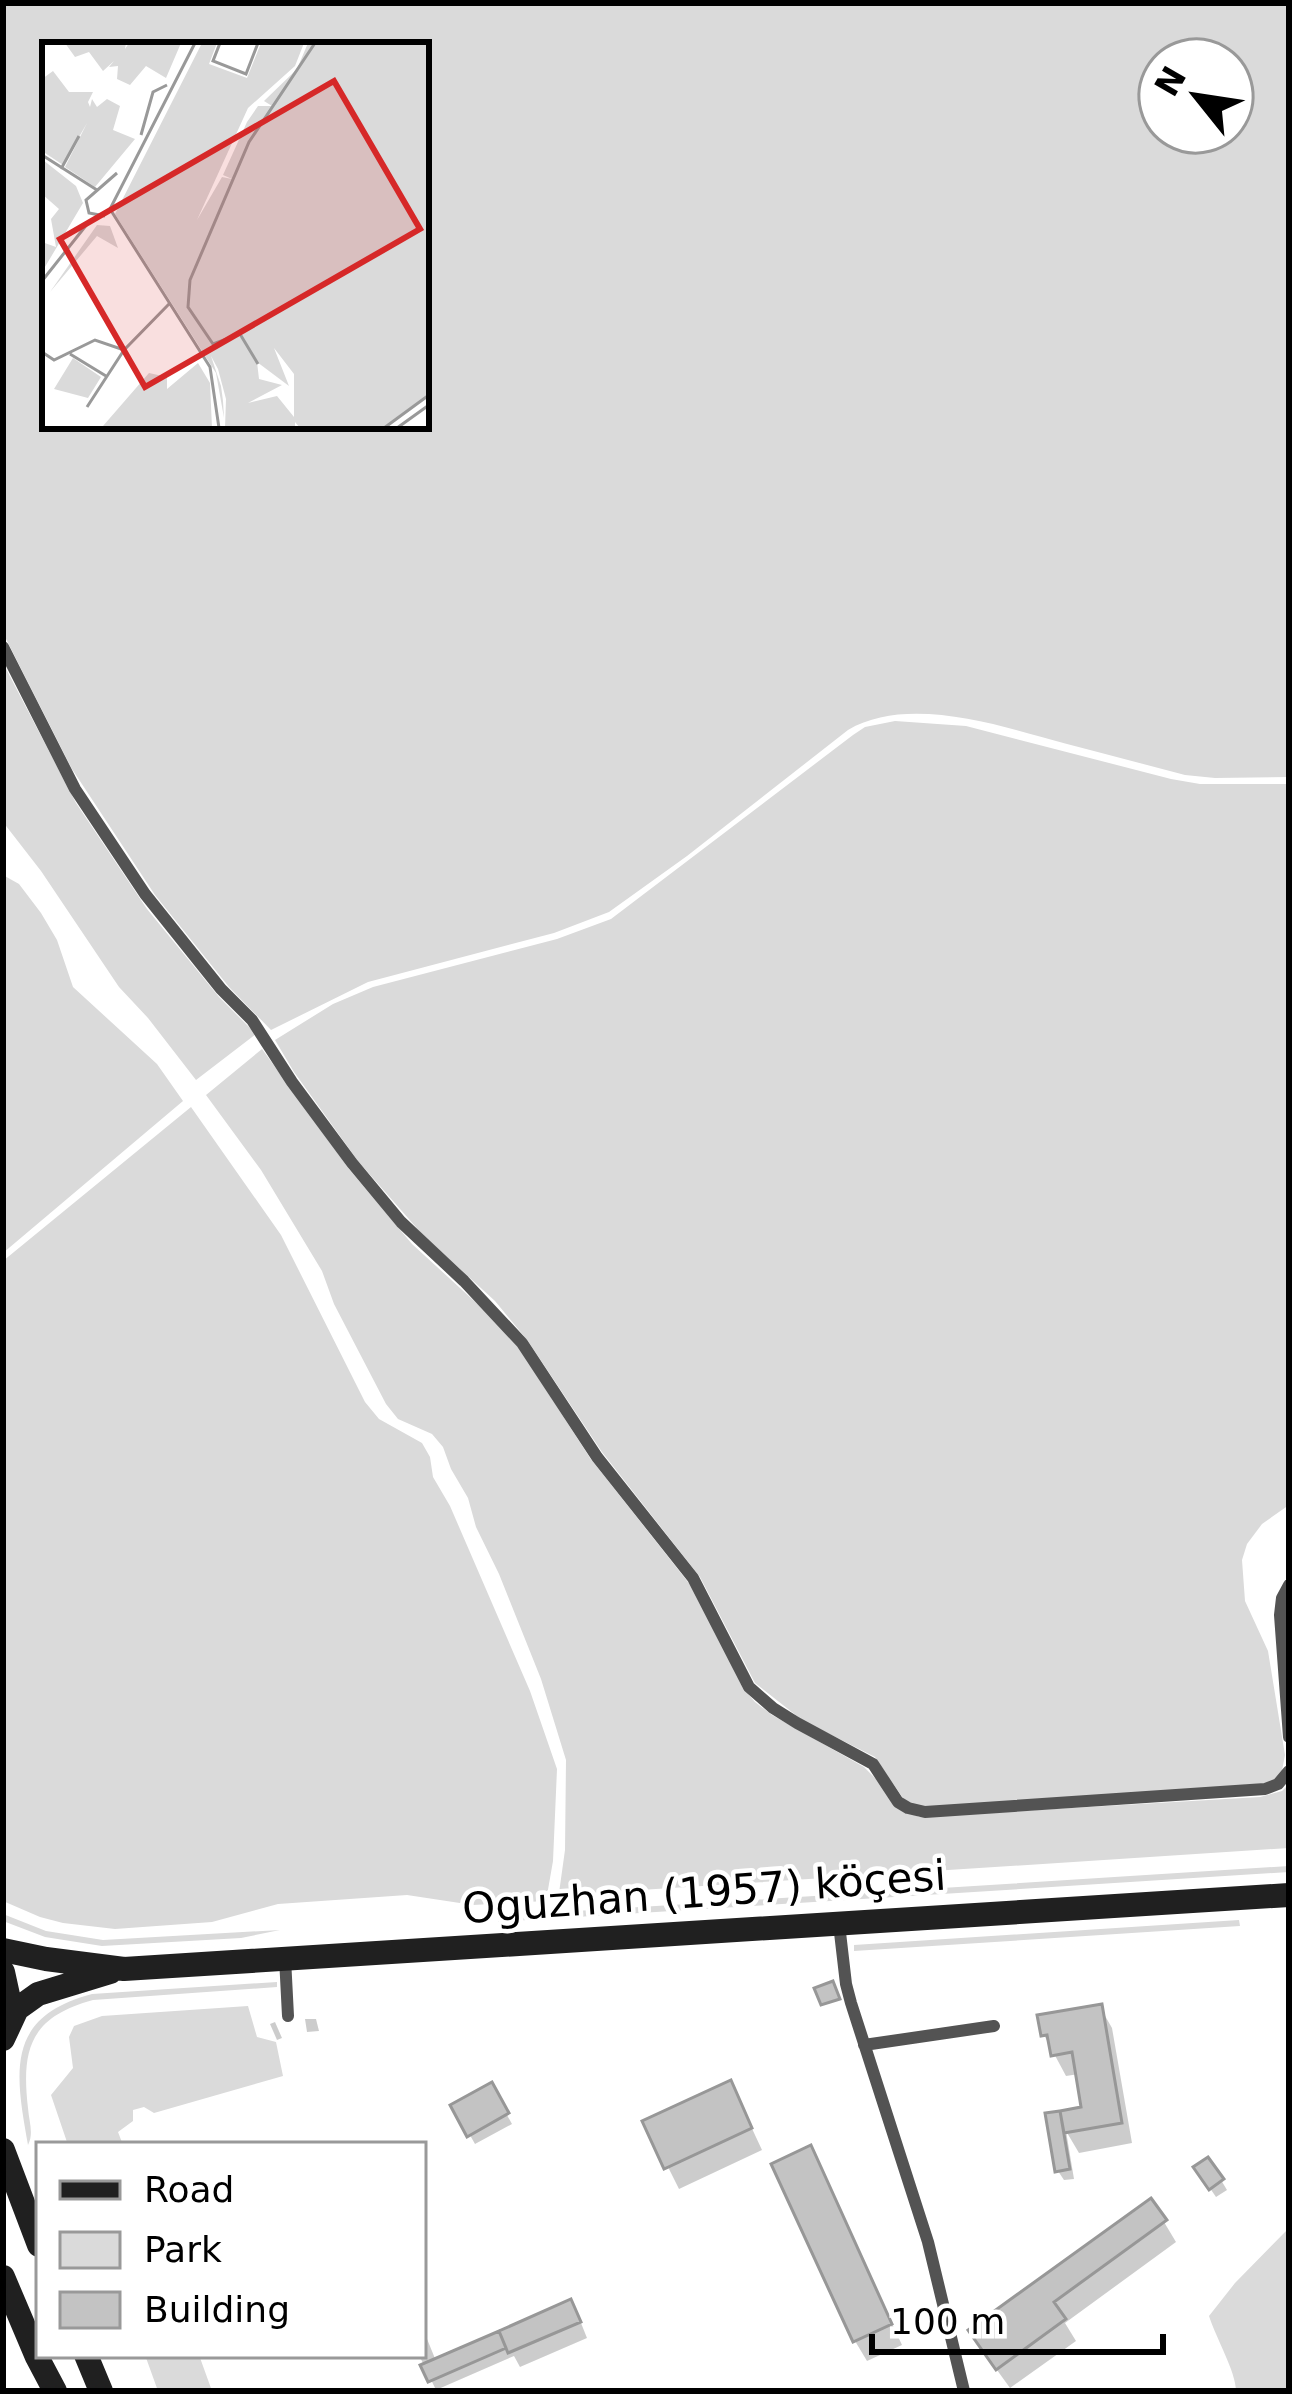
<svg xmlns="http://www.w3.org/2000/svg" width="1292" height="2394" viewBox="0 0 1292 2394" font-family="'DejaVu Sans',sans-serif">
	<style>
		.green { fill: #dadada; fill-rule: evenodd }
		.shadow { fill: #0003 }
		.building { fill: #c3c3c3; stroke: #979797; stroke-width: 3 }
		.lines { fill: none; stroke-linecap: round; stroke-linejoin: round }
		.lane { stroke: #535353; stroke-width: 12 }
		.secondary { stroke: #202020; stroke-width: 24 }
		.labels { text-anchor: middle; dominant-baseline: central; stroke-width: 9; stroke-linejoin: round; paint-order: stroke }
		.street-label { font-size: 42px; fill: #000; stroke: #fff }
		.inset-road { fill: none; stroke: #999; stroke-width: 3 }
		.view { fill: #d62828; fill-opacity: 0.15; stroke: #d62828; stroke-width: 6 }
		.inset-edge { fill: none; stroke: #000; stroke-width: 6 }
	</style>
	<rect width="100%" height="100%" fill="#fff"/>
	<path class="green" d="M3,3H1289V777L1215,778L1185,775C1146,765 1107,754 1067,744C1004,727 909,694 848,730L687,856L609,912L554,933L368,982L271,1030L229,987L155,895L72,769L3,633ZM45,45H426V426H45ZM1160,60H1232V132H1160Z
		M3,663L76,803L147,909L219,997L256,1034L196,1080L148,1018L119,987L41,871L3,822Z
		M895,721L966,726L1171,779L1200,784H1289V1505L1262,1524L1247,1544L1242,1560L1245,1601L1268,1651L1285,1755L1281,1776L1271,1783L929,1808L911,1804L903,1798L875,1757L802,1720L755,1683L700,1577L602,1452L528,1341L495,1301L422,1234L358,1161L294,1072L275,1040L333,1004L373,987L557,939L611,919L853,735L865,727Z
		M3,875L19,884L41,913L57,940L73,987L157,1064L183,1101L3,1253Z
		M262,1049L349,1169L412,1244L484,1310L517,1345L590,1458L699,1596L743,1688L755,1702L772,1715L864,1767L880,1783L895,1806L919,1817L1260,1797L1282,1791L1289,1784V1848L594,1893L589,1898L558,1900L565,1850L566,1760L541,1679L499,1574L476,1527L468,1498L451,1469L443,1447L432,1434L398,1419L386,1404L334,1304L322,1271L261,1170L206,1095Z
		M191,1107L281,1235L365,1402L379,1419L422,1443L430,1457L433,1477L450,1506L530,1691L557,1769L553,1861L546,1901L473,1905L407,1895L278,1904L212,1922L115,1929L63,1923L40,1917L3,1901V1261Z
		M1289,1866V1872L498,1922V1916Z
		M3,1914L46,1931L103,1940L280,1930L241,1938L102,1946L45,1937L3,1921Z
		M1239,1920L1240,1926L854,1951V1945Z
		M277,1982V1987L93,2000C31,2017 21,2048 28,2108C29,2122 34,2133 28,2145C15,2072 5,2017 92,1994Z
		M248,2006L257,2037L276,2042L283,2076L154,2113L144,2107L133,2110V2121L118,2132L123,2145H68L51,2095L73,2068L69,2037L74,2026L102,2016Z
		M1289,2228V2391H1236C1236,2372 1216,2338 1209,2316L1235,2283Z
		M145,2355H199L212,2391H158Z"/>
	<path class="shadow" d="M1100,2007L1112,2028L1132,2143L1079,2153L1066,2131L1074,2179L1064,2180L1058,2171L1049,2116L1085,2109L1079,2074L1066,2076L1044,2035Z
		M305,2019H316L319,2031L307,2032Z
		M275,2022L282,2038L277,2040L270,2024Z
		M491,2086L512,2124L475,2144L454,2107Z
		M741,2105L762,2150L679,2189L646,2123Z
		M821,2170L902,2345L867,2361L855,2341Z
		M1203,2178L1221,2180L1227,2190L1216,2197Z
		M1164,2222L1176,2242L1065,2323L1076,2341L1010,2388L984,2352Z
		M579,2318L587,2338L520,2367L514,2356L436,2390L419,2355H423V2329L436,2361Z"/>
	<path class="building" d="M833,1981L840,1999L821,2005L814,1988Z
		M1102,2004L1122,2123L1064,2133L1060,2111L1081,2107L1072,2052L1051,2056L1047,2035L1041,2036L1037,2015Z
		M731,2080L752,2128L664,2169L642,2121Z
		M492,2082L509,2113L467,2137L450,2105Z
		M1060,2111L1070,2169L1055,2172L1045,2113Z
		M811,2145L892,2324L853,2342L771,2164Z
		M1208,2157L1224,2179L1209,2190L1193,2167Z
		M1151,2198L1167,2220L1054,2302L1066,2319L996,2370L968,2330Z
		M571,2299L581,2322L508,2353L499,2331Z
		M499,2331L506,2348L428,2382L420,2365Z"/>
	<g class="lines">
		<path class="lane" d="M3,647L75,789L145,894L221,989L252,1020L292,1082L352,1163L401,1222L464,1281L522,1343L597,1457L693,1578L749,1687L773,1708L797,1723L873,1764L898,1802L908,1808L925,1812L1265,1789L1278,1784L1289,1771
			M1289,1585L1282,1598L1280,1615L1289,1737
			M839,1924L846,1984L851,2003L928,2242L964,2391
			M285,1958L288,2016
			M864,2045L994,2026"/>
		<path class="secondary" d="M3,1950L46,1959L124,1969L1289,1895
			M3,1972L8,1995L6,2028
			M3,2039L17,2009L38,1994L110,1972
			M3,2150L39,2245
			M3,2277L37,2357L55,2391
			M86,2355L101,2391"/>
	</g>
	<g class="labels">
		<g class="street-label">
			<text transform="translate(704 1892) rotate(-4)">Oguzhan (1957) köçesi</text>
		</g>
	</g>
	<g transform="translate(42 42)">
		<rect width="387" height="387" fill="#fff"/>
		<path d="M23,1H84L83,7L87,1H139L124,36L104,24L88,43L75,37L76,24L67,25L72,19L61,29L47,10L33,15ZM160,1H175L167,22L205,36L219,1H262L253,24L206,66L155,178L180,135L190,137L181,133L205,80L216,64H230L222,59L255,27L266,1H387V352L340,386H258L253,380V386H183L184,357L176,327L169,314L179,344L181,359L182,376L174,331L73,172ZM232,306L252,332V375L235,354L206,361L240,343L217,337L215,320L247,344ZM11,29L27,50H51L46,60L48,65L50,57L55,65L65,57L78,64L71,88L93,97L53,145L23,125L45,81L21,123L0,109V37ZM1,118L34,144L41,161L0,230V200L14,205L9,177L17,167L0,152ZM55,183L68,184L76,206L55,194L8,250ZM31,316L59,335L46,356L12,347ZM156,321L168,341L170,386H46L61,384L107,331L125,335V347Z" fill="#dadada" fill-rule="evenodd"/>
		<path class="inset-road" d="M178,1L171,19L204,32L216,1M99,93L111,50L125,43M0,113L55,148M19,127L37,94M68,167L168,325L177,386M63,174L47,171L44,158L75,131M0,239L46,181L67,169L153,1M0,310L12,318L53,298L82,308L127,262M28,312L64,334M216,322L198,292L171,302L146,265L148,238L207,100L273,1M45,365L82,308M342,386L387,353M355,386L387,363"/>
		<path class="view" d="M292,39L378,187L103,345L18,197Z"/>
		<rect width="387" height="387" class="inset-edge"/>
	</g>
	<rect width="1292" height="2394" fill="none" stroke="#000000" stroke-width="12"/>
	<rect x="36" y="2142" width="390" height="216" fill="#ffffff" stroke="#999999" stroke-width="3"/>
	<rect x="60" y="2181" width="60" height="18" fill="#202020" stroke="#999999" stroke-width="3"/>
	<text x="144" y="2202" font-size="36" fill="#000000">Road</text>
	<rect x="60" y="2232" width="60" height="36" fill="#dadada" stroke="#999999" stroke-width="3"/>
	<text x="144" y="2262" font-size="36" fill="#000000">Park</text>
	<rect x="60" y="2292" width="60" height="36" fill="#c3c3c3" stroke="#999999" stroke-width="3"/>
	<text x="144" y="2322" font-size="36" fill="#000000">Building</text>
	<g transform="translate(1196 96) rotate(300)"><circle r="57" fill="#ffffff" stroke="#999999" stroke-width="3"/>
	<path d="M0-9L21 45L0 30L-21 45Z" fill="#000000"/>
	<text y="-18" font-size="33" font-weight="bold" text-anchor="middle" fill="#000000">N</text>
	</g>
	<path d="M872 2334v18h291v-18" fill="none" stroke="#000000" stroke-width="6"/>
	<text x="890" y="2334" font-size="36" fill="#000000" stroke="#ffffff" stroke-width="9" paint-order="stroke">100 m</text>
</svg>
